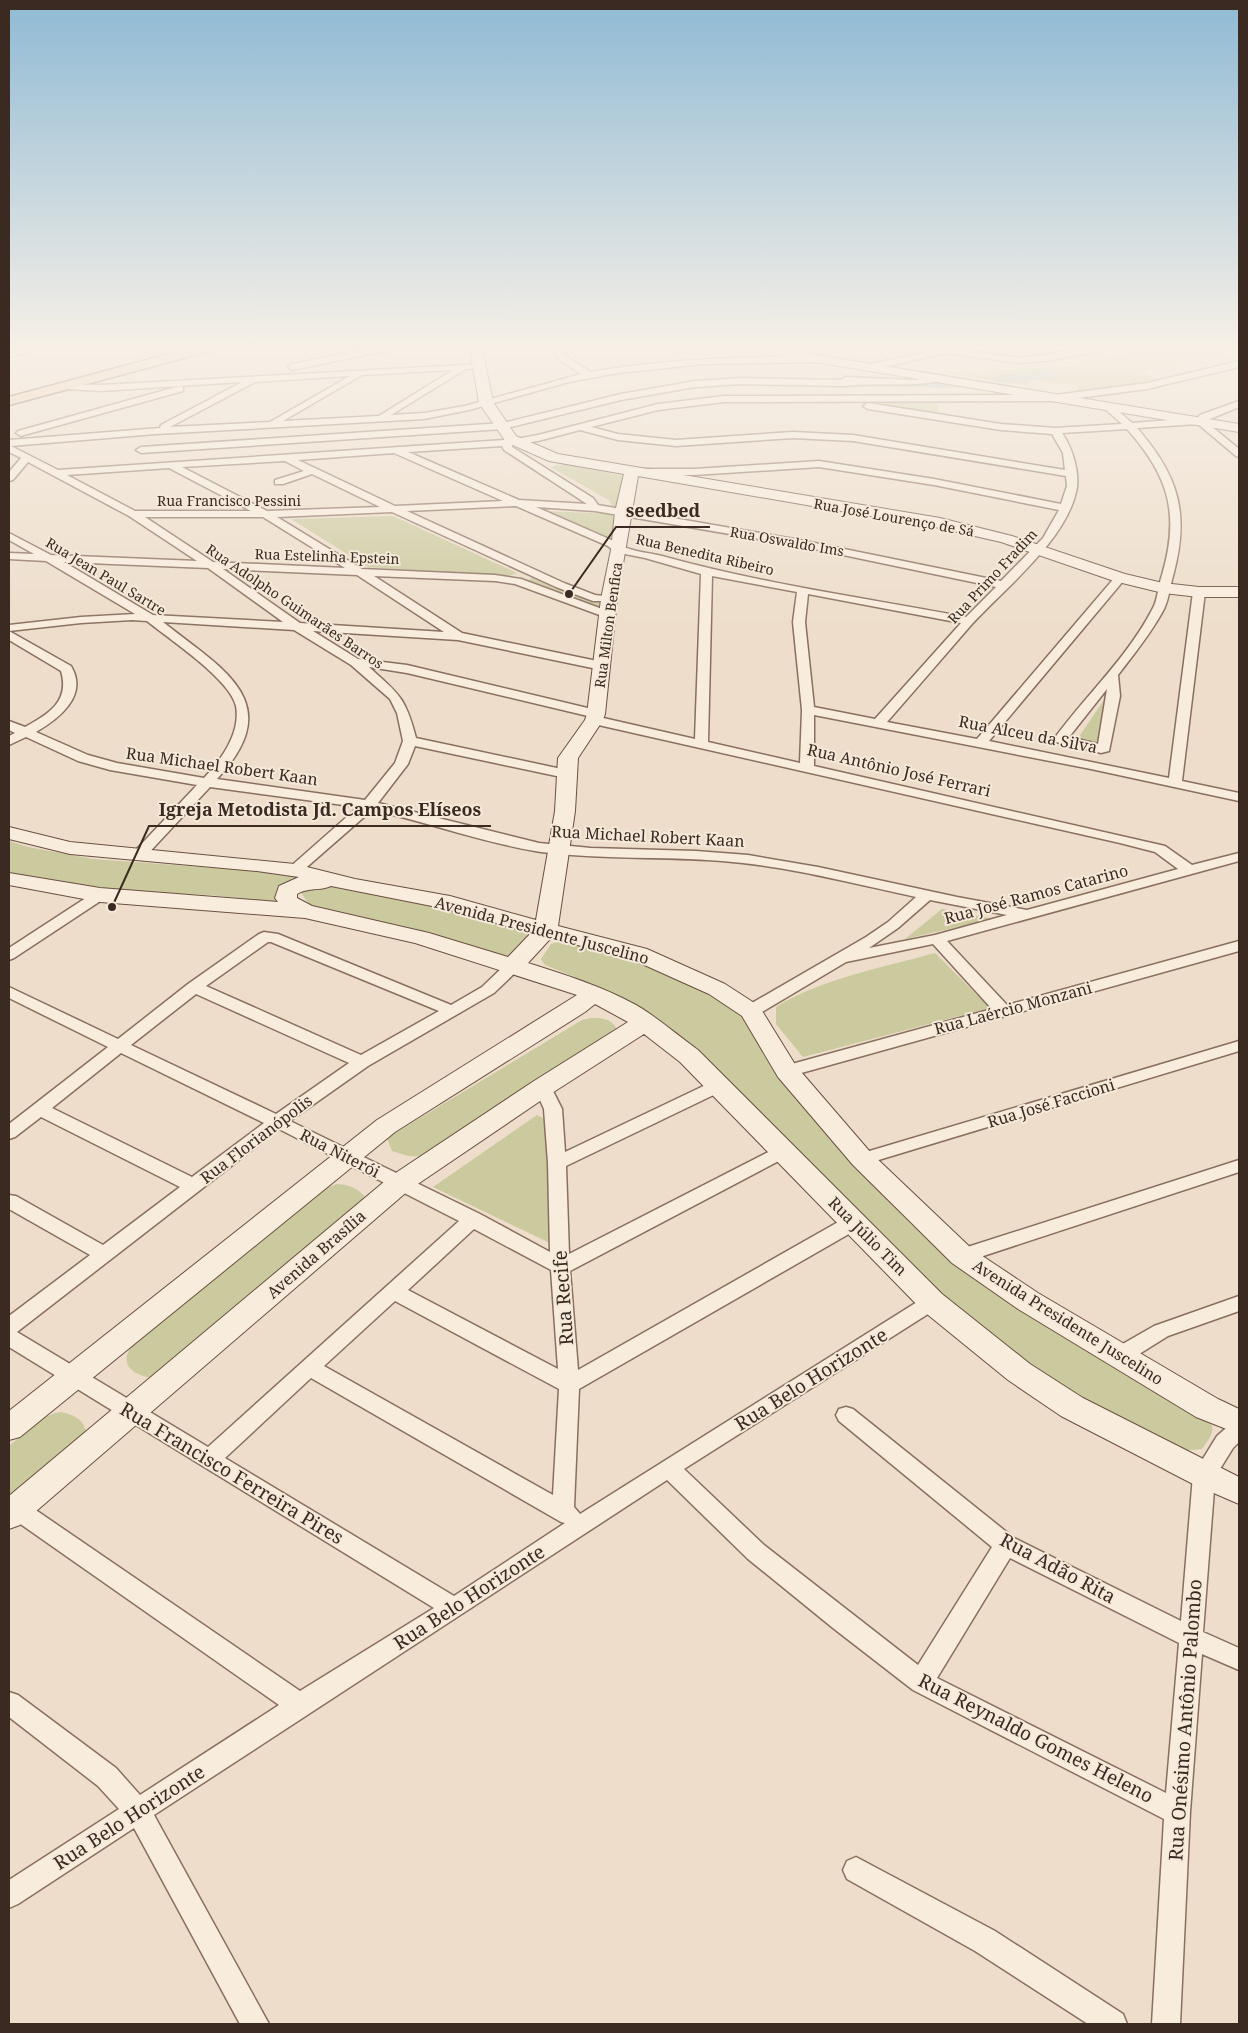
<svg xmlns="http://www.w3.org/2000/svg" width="1248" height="2033" viewBox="0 0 1248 2033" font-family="'Noto Serif',serif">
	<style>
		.green { fill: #cbc99e }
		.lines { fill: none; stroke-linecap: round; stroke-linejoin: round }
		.river { fill: #aac2b7; fill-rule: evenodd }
		.street-casing { stroke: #896f5f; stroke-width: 3 }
		.secondary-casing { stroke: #6b5042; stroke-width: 2 }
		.primary-casing { stroke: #573e32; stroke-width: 3 }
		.street { fill: #f8ecdd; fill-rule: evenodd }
		.secondary { fill: #f8ecdd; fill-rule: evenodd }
		.primary { fill: #edcca5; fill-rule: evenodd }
		.labels { text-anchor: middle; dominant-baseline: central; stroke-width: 4; stroke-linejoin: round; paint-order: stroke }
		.far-street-label { font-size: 14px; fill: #3a2a21; stroke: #f5e9d9 }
		.street-label { font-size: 16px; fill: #3a2a21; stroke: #f5e9d9 }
		.near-street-label { font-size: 19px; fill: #3a2a21; stroke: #f5e9d9 }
		.leader { fill: none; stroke: #3a2a21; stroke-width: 2 }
		.callout-dot { fill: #3a2a21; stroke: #f5e9d9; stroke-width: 2 }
		.callout-label { font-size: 18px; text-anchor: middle; font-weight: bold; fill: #3a2a21; stroke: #f5e9d9; stroke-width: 4; stroke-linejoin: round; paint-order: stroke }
	</style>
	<rect width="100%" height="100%" fill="#edddca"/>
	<path class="green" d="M1161,348L1239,349L1139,372L1158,379L1104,390L1076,393L1078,385L1032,380L1028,386L942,373L943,370L981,374L983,370L1086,366L1085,363L1074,357L1088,354L1098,358L1105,359Z
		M851,402L938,403L939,414Z
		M564,464L623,476L621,507L612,506L609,500L550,467Z
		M544,511L615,514V541Z
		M393,516L517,573L507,577L368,567L291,519Z
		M535,575L607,606L601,611L526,583Z
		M1106,697L1102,747L1076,741Z
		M9,841L28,847L93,859L283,873L301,876L290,881L282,889V903L210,895L109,891L9,875Z
		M320,882L431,905L535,933L521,954L508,956L317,909L308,903L300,891Z
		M942,909L993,919L905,939Z
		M561,941H573L636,957L748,1013L877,1184L1208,1415C1216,1432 1212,1435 1202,1449L1180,1451L1080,1403L954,1309L701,1053L661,1022L614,993L545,965L541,959L551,944Z
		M935,953L990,1008L803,1057L776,1024V1007C820,979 885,967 935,953Z
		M591,1018C602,1018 613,1019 617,1030L428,1157L408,1156L392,1151L387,1138L582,1020Z
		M537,1115L553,1124L552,1244L433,1187Z
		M337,1184C350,1185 358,1188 366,1198L156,1378C136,1377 117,1366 132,1345L326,1188Z
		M60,1412C75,1415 82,1418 87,1433L77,1451L9,1509V1446C25,1433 40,1416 60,1412Z"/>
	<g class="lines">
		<path class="river" d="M1051,371L1058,375L1056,378L997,383L990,379L997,375Z
			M861,379L959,380L966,384L959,388L856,386L854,383Z"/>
		<defs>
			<path id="street" d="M29,348H42L9,357V353Z
				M374,348H389L385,351L292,370L288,367L292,364Z
				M552,348H560L566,356L590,372C666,359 742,357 819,356L823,359L819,362L704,364L618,373L569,382L469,410L424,419L156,434L11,446L58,470L504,440L511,436L516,439L538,435L658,404L724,396L1055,395L1147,383L1239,361V367L1147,389L1055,401L724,402L658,410L591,427L618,434L676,440L793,432L853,435L1065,470L1063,453L1052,434L1001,430L868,409L863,406L868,403L1001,424L1055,428L1122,424L1104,408V404L1107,403L1115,408L1132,423L1197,418L1200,415L1239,401V407L1205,421L1239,449V457L1236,456L1198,424L1137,428C1179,476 1190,514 1173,576C1170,586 1169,599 1164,609C1152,632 1134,654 1118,675L1120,696L1109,751L1101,753L1056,742L1054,739C1086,695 1128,657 1153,608C1158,599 1158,586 1162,575C1180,514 1169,476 1127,429L1062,433C1072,447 1079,470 1077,487C1069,538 1006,587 972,624C944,656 916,689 887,722L977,739L1116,576L1120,575L1126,578L1124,580L989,741L1169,778L1193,592L1199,589L1205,592L1182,781L1239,793V801L1091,769L814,715V766L1165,846L1192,865L1239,853V861L947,941L1007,1005L1239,941V951L787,1077L781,1075L779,1071L781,1067L992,1009L933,944L846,962L757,1015H745L743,1011L745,1007L866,937L888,922L916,897C852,883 788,866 722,861C662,856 601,860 541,852C483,843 428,822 372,810L300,873H290L288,870L290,867L358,807L210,787L144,858H134L132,855L134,852L197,785L110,770L78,761L26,737L9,745V736L15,733L9,730V721L25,727C49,714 70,701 61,671L9,640V625L81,617L135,614L46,561L9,559V553L34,554L9,540V533L51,555L197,561L129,516L28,462L13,480L9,481V472L21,458L9,452V440L160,428L161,425L242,382L101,391L67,389L63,386L64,384L101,385L482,364V368L466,369L391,415L424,413L465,406L581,374L560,360ZM453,370L379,416L283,421L362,375ZM350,376L270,422L170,427L255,382ZM580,430L618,440L676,446L793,438L853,441L1066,476L1067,486L1061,504L934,479L819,461L694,469H644L639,472L644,475H694L819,467L934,485L1059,510L1043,538L1001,581L800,540L598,505L593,498L512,447V445L538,441ZM502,446L504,450L587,504L519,500L408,452ZM394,453L503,501L395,506L298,460ZM285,461L304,471L275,480V484H283L312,474L380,507L267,511L182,467ZM169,468L251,511H135L67,475ZM516,506L608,546L615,552L645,558L701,574L695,739L599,717L602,714L596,710L407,665L358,659L313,631L458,640L602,670L608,666L602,662L462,633L374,576L495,581L515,584L605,617H613L615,615L613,613L521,579L495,575L362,569L277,517L392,512L556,587L593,601H613L615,599L613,597L595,595L564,583L407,511ZM536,507L595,511L800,546L996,587L966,617C865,598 762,584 662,556C647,552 628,552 616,542ZM145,517H263L345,568L213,562ZM64,562L208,568L283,622L153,615ZM223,569L357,575L444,632L300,623ZM712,576L797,592L793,622L802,710L800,763L708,742ZM808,594L961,623L875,719L814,707L805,622ZM132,620L147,621C169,639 230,679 236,706C241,733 221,760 204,778L117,763L88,755L36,732C58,719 89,696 71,666L9,631L81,623ZM163,622L294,630L351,665L390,699L397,713L403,741L395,763L365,800L217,779C289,702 222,669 163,622ZM369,667L407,673L592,717L588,720L594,724L1120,843L1155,852L1178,869L1027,910L957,897L818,867L748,855L696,851L591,848L539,843L378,803L408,764L415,746L566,778L571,777L573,774L571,771L416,738C405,697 400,695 369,667ZM1107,689L1098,744L1069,737ZM930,900L1007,915L935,935L869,948L898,928Z
				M924,348C954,345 985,355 1016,357C1046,359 1075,345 1104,348L1100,351L1046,361L1017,363L946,353L871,370L867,367L871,364L933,351Z
				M941,375L945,378L944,380C910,388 878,382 844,386L741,384L695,387L621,400L503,429L141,453L136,450L141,447L503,423L621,394L695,381L741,378L841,380L845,377L915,380Z
				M180,386L183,387V391L24,435L21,436L16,433L18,431Z
				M100,891L105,892L107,895L105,898L14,958L9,960V948L95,892Z
				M264,932L278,934L451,1005L482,987L507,963H519L521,966L519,969L494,993L368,1066L290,1121L480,1214L550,1252L548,1163L544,1109L534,1087L537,1083L543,1081L549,1083L562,1109L565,1152L714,1081L720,1079L726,1081L729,1085L726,1089L566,1166L569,1254L778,1147L784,1145L790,1147L793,1151L790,1155L570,1271L578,1370L847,1217L854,1215L861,1217L863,1222L861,1227L579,1389L574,1507L580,1514L925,1297L932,1295L939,1297L942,1302L939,1307L684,1469L764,1545L918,1665L992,1547L839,1421L836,1415L839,1409L846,1407L853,1409L1014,1538L1181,1621L1193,1475L1217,1436L1232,1423L1239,1420V1442L1233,1448L1215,1477L1203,1632L1239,1648V1670L1202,1654L1190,1812L1180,2024H1152L1164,1819L913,1690L833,1628L748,1559L667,1480L154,1815L269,2024H240L134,1828L18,1904L9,1908V1880L119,1809L98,1786L9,1717V1692L18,1695L116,1768L140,1795L279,1705L9,1516V1502L16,1500L24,1502L300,1691L434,1608L9,1347V1316L90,1255L9,1209V1195L16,1196L103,1245L180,1187L41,1117L15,1137L9,1139V1124L108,1047L9,998V987L118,1039L188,984L259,934ZM268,942H271L439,1011L361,1055L206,986ZM196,994L349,1063L276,1114L131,1045ZM121,1053L264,1123L192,1177L52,1108ZM279,1129L459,1221L208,1447L17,1332ZM474,1229L551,1270L558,1369L408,1290ZM395,1301L559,1389L553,1495L324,1366ZM311,1378L561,1522L565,1523L454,1596L225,1458ZM1010,1558L1179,1643L1166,1793L937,1678Z
				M1239,1041V1051L862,1165L856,1163L853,1159L856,1155Z
				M1239,1160V1172L962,1263L955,1261L952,1256L955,1251Z
				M1239,1296V1311L1168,1336L1128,1361L1121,1363L1114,1361L1111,1355L1114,1349L1154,1326Z
				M856,1857L995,1931L1123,2014L1127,2024H1088L975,1951L847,1879L843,1870L847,1861Z"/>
			<path id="secondary" d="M470,348H482L493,402L516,436L558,454L940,518L1012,536L1125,574L1163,583L1199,587H1239V597H1199L1163,593L1114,581L1001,542L940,528L638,476L617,599L605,714L603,720L578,758L575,811L558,926L647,949L725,984L759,1006L796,1066L871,1153L972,1249L1038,1293L1218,1399L1239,1409V1434L1196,1417L1018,1309L952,1263L853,1165L778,1077L742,1016L709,994L631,959L551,938L528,963C566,975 601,986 636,1005C657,1017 677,1035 698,1050L942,1294L1030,1364L1083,1398L1239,1477V1504L1193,1484L1061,1416L1008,1380L922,1310L680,1062L644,1034L552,1093L409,1190L20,1525L9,1529V1496L391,1176L534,1081L628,1022L595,1004L585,1012L395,1132L20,1437L9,1440V1411L377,1120L577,995L415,943L305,918L100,902L9,885V873L100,888L278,902L275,898L279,886L299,877L257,871L70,854L9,839V827L70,842L295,864L355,879L450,896L536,920L555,811L558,758L585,720L587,714L601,599L611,550L615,512L624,474L549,461L506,442L479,403ZM331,886L447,909L531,933L508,957L429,933L312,906L297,898V894C309,887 320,891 331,886Z
				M748,348H774L1239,424V432L754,352Z"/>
			<path id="primary" d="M191,348H212L210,351L9,405V397Z"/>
		</defs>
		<use href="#street" class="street-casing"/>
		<use href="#secondary" class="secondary-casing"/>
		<use href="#primary" class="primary-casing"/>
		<use href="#street" class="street"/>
		<use href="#secondary" class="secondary"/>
		<use href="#primary" class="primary"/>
	</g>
	<linearGradient id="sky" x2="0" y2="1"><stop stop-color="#8fbad4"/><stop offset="0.55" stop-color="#f7f0e7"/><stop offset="1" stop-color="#f7f0e7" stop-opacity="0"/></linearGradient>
	<rect width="1248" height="632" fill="url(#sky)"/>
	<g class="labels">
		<g class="far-street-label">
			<text x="229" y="500">Rua Francisco Pessini</text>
			<text transform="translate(894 517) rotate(10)">Rua José Lourenço de Sá</text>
			<text transform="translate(787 541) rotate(10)">Rua Oswaldo Ims</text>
			<text transform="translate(705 554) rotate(13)">Rua Benedita Ribeiro</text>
			<text transform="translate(327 556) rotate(2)">Rua Estelinha Epstein</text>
			<text transform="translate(106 576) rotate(31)">Rua Jean Paul Sartre</text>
			<text transform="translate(992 576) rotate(-47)">Rua Primo Fradim</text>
			<text transform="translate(295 606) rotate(34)">Rua Adolpho Guimarães Barros</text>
			<text transform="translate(608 625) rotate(-82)">Rua Milton Benfica</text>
		</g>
		<g class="street-label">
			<text transform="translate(1028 734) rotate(11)">Rua Alceu da Silva</text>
			<text transform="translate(222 766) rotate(8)">Rua Michael Robert Kaan</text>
			<text transform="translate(899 770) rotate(13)">Rua Antônio José Ferrari</text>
			<text transform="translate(648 836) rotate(3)">Rua Michael Robert Kaan</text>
			<text transform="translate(1036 894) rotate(-15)">Rua José Ramos Catarino</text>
			<text transform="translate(542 930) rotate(15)">Avenida Presidente Juscelino</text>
			<text transform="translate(1013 1008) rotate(-15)">Rua Laércio Monzani</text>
			<text transform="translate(1051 1103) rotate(-17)">Rua José Faccioni</text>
			<text transform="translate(256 1139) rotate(-37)">Rua Florianópolis</text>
			<text transform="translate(340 1153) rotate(27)">Rua Niterói</text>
			<text transform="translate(868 1236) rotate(45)">Rua Júlio Tim</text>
			<text transform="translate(316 1254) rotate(-41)">Avenida Brasília</text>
			<text transform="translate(1068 1322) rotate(32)">Avenida Presidente Juscelino</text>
		</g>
		<g class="near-street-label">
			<text transform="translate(563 1298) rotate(-94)">Rua Recife</text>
			<text transform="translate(811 1379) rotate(-32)">Rua Belo Horizonte</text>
			<text transform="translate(232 1473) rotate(31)">Rua Francisco Ferreira Pires</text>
			<text transform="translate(1058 1568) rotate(28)">Rua Adão Rita</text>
			<text transform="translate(469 1597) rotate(-33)">Rua Belo Horizonte</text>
			<text transform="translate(1185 1720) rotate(-86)">Rua Onésimo Antônio Palombo</text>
			<text transform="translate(1036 1738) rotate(27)">Rua Reynaldo Gomes Heleno</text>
			<text transform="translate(129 1817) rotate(-33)">Rua Belo Horizonte</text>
		</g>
	</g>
	<path class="leader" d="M569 594L616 527H710M112 907L149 826H491"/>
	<g class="callout-dot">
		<circle cx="569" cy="594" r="5"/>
		<circle cx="112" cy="907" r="5"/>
	</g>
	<g class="callout-label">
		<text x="663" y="517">seedbed</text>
		<text x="320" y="816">Igreja Metodista Jd. Campos Elíseos</text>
	</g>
	<rect width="1248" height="2033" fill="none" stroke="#3a2a21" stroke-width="20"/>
</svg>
